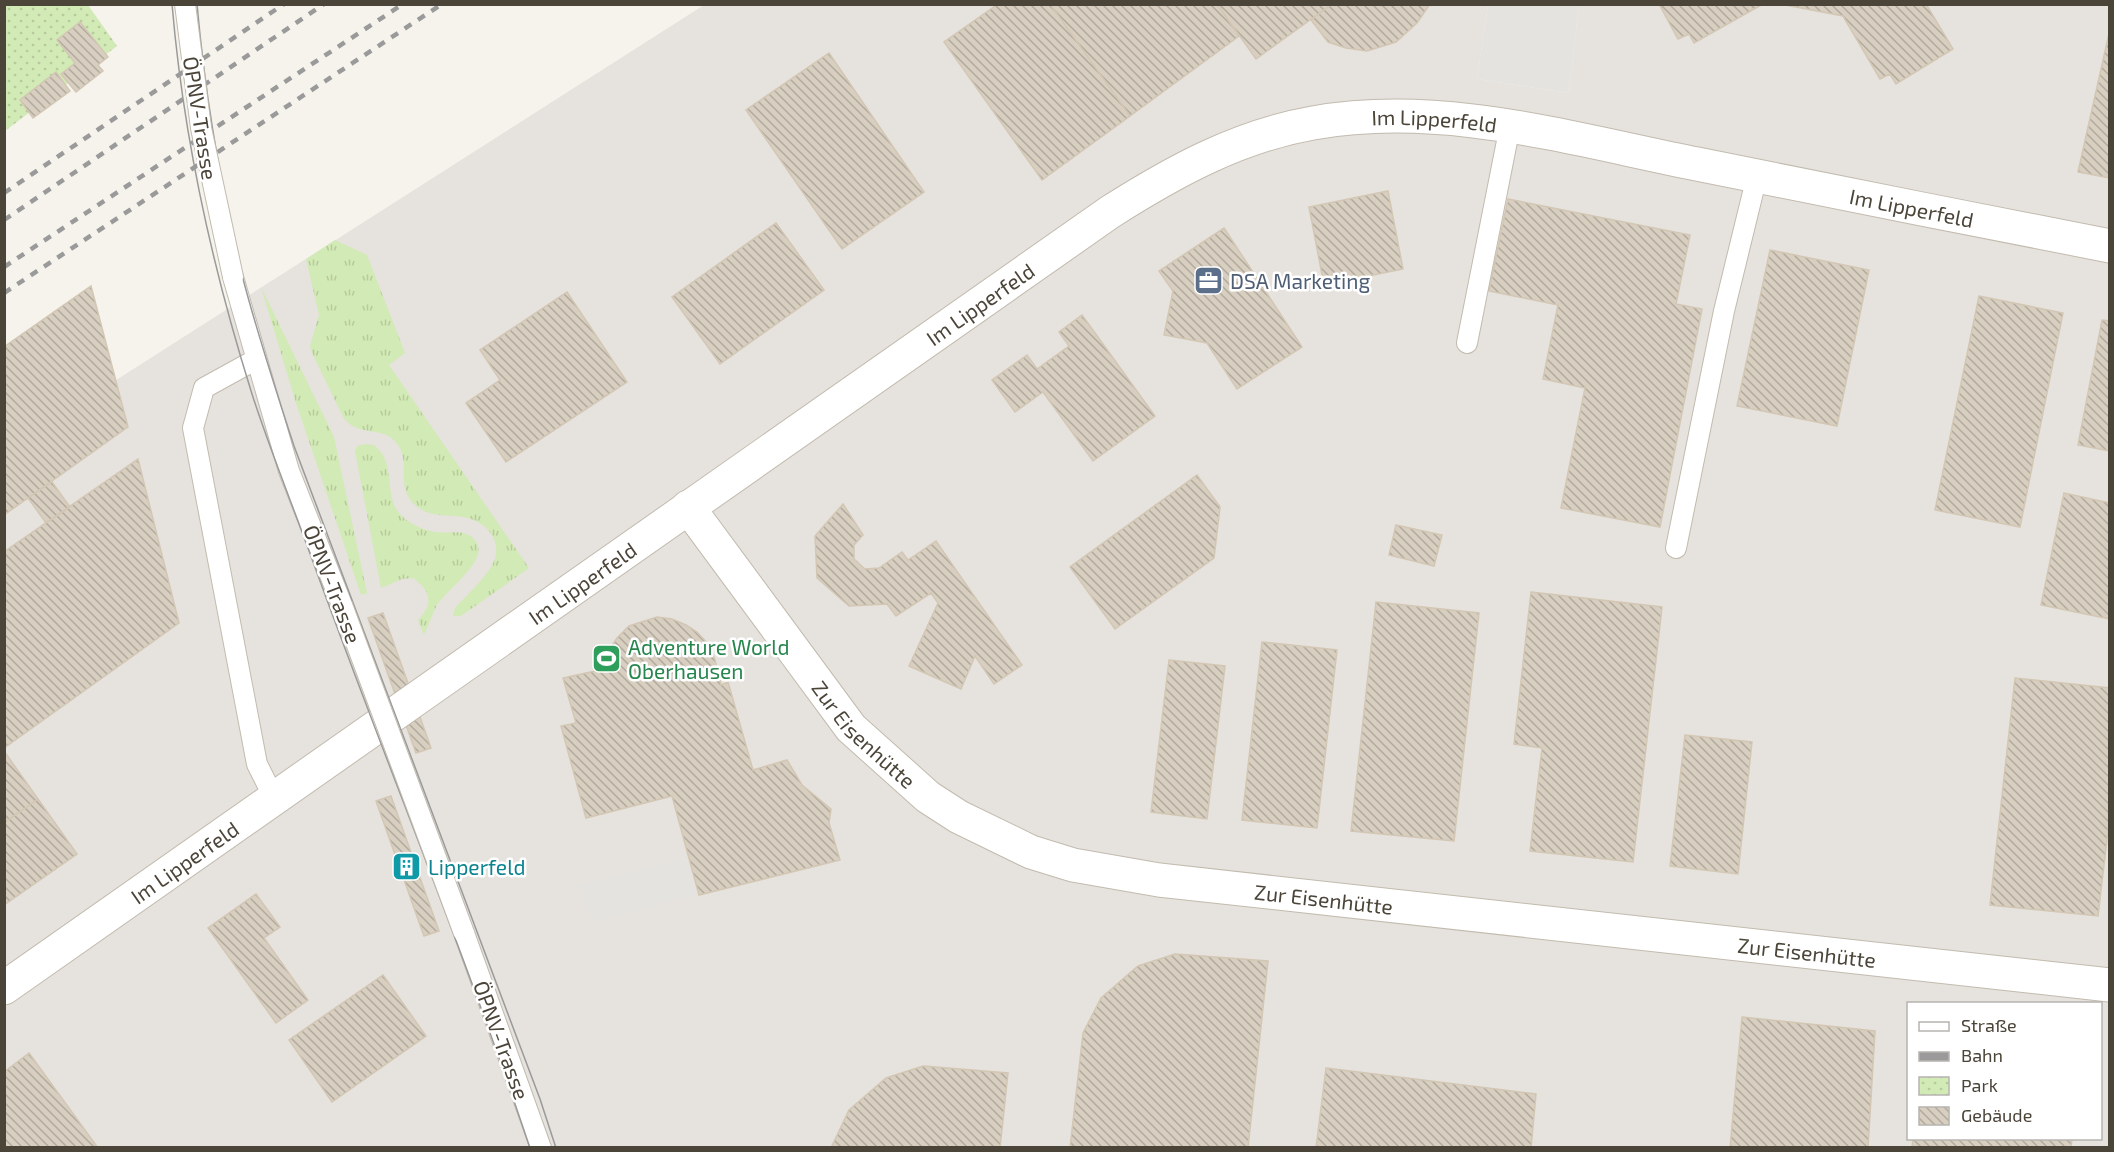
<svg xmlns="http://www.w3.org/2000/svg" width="2114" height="1152" viewBox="0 0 2114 1152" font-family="'Exo 2',sans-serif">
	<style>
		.industrial { fill: #e6e2dd; fill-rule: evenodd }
		.grass { fill: url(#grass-tufts) }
		.park { fill: url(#park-dots) }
		.parking { fill: #e5e3e0 }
		.building { fill: url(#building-back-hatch); stroke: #d3c7b4; stroke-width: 1.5 }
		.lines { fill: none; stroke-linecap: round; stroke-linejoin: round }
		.service-casing { stroke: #c2bbae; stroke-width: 22 }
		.minor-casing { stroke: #c2bbae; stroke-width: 35 }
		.service { stroke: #fff; stroke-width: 20 }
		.minor { stroke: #fff; stroke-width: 33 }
		.tram { stroke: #9a9a9a; stroke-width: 1.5 }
		.rail { stroke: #9a9a9a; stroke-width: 4.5; stroke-dasharray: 8 8; stroke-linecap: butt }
		.service-bridge-casing { stroke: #c2bbae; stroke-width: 22; stroke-linecap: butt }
		.service-bridge { stroke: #fff; stroke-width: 20 }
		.labels { text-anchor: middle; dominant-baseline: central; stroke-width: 5; stroke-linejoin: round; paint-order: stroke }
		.street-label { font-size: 21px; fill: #4b4439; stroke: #fff }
		.service-label { font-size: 21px; fill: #4e5e75; stroke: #fff; text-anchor: start }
		.leisure-label { font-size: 21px; fill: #27864d; stroke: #fff; text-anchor: start }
		.culture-label { font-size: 21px; fill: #0d838f; stroke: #fff; text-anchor: start }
	</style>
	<defs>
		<pattern id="grass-tufts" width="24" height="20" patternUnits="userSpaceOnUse" patternTransform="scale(1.5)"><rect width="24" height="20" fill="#d2eab5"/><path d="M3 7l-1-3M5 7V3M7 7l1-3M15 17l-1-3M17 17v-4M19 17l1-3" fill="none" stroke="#b6ca9c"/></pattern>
		<pattern id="park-dots" width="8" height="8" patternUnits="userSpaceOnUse" patternTransform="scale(1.5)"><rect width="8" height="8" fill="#d2eab5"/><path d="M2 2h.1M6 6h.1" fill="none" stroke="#b6ca9c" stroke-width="1.8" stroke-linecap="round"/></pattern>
		<pattern id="building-back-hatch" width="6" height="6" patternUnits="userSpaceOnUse" patternTransform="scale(1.5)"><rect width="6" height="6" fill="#d8cfc1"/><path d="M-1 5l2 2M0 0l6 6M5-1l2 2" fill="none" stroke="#b1aa9e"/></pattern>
	</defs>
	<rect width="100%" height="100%" fill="#f6f3ec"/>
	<path class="industrial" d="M704,5H1488L1477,79L1569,93L1579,5H2109V1147L5,1148V451ZM1908,1004H2100V1138H1908Z"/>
	<path class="grass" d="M335,240L367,255L405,353L389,365L529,568L461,616H453L455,608C466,596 479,584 489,570C507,546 489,521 463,517C445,514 430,518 415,505C395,486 411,464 398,445C387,429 373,434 357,428C351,426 346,421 343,417L313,355L310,346L319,315L306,259Z
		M261,287L334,437L367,593L361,595L295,400Z
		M366,444L374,445C378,449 384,454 385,460C392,477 387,498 399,513C407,523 423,530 435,532C450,534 468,527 477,543C487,562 447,589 437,605C432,614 429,625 424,635L418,620C434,604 431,591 413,578L402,579L381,588L355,451L357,446Z"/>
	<path class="park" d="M5,5H88L117,46L5,131Z"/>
	<path class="parking" d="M1488,5H1579L1569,93L1477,79Z
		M686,857L696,894L591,922L581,885Z"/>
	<path class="building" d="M998,4H1050L1130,116L1042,180L944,42Z
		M1050,4H1217L1239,36L1130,116Z
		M1217,4H1332L1256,59Z
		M1332,4H1430L1417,23L1396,42L1367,51L1346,48L1328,42L1311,20Z
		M1659,4H1763L1694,43L1689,34L1678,39Z
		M1780,4H1926L1953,49L1896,84L1890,74L1880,79L1843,16Z
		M80,22L108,57L98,65L103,71L76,92L61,74L75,63L57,40Z
		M2110,29V178L2078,172Z
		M829,53L924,192L842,249L746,110Z
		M56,72L70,91L33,118L20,100Z
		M1388,191L1403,269L1324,285L1309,207Z
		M1508,199L1690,235L1676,304L1702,309L1660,527L1561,508L1585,388L1543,379L1558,305L1489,291Z
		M776,223L824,290L720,364L672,297Z
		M1224,228L1302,347L1237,389L1207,343L1164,335L1173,291L1159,271Z
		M1770,250L1869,270L1837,426L1737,406Z
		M91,286L128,427L4,515V347Z
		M567,292L627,382L506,462L466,403L500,380L480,350Z
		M1979,296L2063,313L2020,527L1935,510Z
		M1082,315L1155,416L1093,461L1043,392L1015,412L992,380L1027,355L1037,369L1069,346L1059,332Z
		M2102,320L2110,321V451L2078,445Z
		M138,459L179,623L4,748V552Z
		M1197,475L1220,507L1214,558L1115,629L1070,567Z
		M52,482L70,507L46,523L28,498Z
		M2064,493L2110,503V619L2041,605Z
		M843,504L863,535L854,545V559L865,569L879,568L902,552L908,560L936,541L1022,665L994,684L975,656L961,689L909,666L938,603L931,593L896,616L887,604L849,606L817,578L815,536Z
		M1396,525L1442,535L1434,566L1389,555Z
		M1531,592L1662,607L1633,862L1530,851L1542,748L1514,744Z
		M1376,602L1479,613L1454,841L1351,831Z
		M383,613L431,748L416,753L368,618Z
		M657,617L672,619L686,625L697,632L709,645L715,660L721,685L728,682L753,770L787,760L802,785L831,809L829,823L840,860L699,895L672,796L586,818L561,726L576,723L563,678L604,669L609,650L617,638L629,626Z
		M1262,642L1337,650L1317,828L1242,820Z
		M1169,660L1225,666L1207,819L1151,812Z
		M2015,678L2110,688V814L2098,916L1990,905Z
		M1685,735L1752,742L1738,874L1670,866Z
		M4,751L38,799L4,823Z
		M391,796L439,931L424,936L376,801Z
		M38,799L77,854L4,905V823Z
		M256,894L280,927L264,938L308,1000L276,1023L208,928Z
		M1175,954L1268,961L1248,1148H1070L1083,1033L1101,998L1138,966Z
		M383,975L426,1036L332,1102L289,1040Z
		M1742,1017L1875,1031L1868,1148H1730Z
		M29,1053L98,1148H4V1072Z
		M923,1066L1008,1073L1000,1148H831L849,1110L886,1078Z
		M1326,1068L1536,1094L1531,1148H1316Z
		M1913,1138H2072L2071,1148H1912Z"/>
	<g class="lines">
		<defs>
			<path id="service" d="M233,277L289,471L342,605
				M1467,343L1510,126
				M255,360L204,388L193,428L257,764L274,798
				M1676,548L1724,311L1757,176
				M464,933L541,1148"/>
			<g id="minor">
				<path id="s1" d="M688,507L851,728L928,797L959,817L1031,852L1073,865L1159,880L2110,985"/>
				<path id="s2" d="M4,988L1110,212C1173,172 1238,136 1313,123C1442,100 1571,139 1697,164C1835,192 1972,219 2110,246"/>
			</g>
		</defs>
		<use href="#service" class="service-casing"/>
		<use href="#minor" class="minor-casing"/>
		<use href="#service" class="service"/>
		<use href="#minor" class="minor"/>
		<path class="tram" d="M172,4C183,134 213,270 252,394C271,453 295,511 316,570C386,763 465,953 530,1148
			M197,4C205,94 220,183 241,271C256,330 275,388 294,446L540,1099L556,1148"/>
		<path class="rail" d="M4,193L284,4
			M4,220L324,4
			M4,267L403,4
			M4,293L442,4"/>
		<defs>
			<path id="service-bridge" d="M185,4L201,128L233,277
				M342,605L464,933"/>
		</defs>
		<use href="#service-bridge" class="service-bridge-casing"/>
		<use href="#service-bridge" class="service-bridge"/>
	</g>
	<defs>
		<symbol id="office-square" viewBox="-11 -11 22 22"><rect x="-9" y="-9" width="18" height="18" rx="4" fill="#5c6f8a" stroke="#fff"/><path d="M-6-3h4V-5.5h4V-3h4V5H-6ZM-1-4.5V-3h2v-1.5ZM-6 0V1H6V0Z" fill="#fff"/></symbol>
		<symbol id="stadium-square" viewBox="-11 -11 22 22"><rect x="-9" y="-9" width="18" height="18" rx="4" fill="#2e9e5b" stroke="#fff"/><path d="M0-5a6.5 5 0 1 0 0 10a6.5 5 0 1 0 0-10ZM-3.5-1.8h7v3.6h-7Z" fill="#fff"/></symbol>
		<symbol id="building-square" viewBox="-11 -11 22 22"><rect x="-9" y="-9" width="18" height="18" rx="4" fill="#0f9aa8" stroke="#fff"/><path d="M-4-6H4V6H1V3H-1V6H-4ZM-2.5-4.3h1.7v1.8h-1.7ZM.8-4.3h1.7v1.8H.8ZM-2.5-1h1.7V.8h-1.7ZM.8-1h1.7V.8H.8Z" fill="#fff"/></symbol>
	</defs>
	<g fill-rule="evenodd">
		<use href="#office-square" x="1192" y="264" width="33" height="33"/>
		<use href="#stadium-square" x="590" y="642" width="33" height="33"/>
		<use href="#building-square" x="390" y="850" width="33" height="33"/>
	</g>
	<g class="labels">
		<g class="street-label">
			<text transform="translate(201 118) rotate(81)">ÖPNV-Trasse</text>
			<text stroke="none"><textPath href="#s2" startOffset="1696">Im Lipperfeld</textPath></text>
			<text stroke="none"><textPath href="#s2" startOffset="2182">Im Lipperfeld</textPath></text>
			<text stroke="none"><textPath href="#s2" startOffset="1192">Im Lipperfeld</textPath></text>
			<text stroke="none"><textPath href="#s2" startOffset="706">Im Lipperfeld</textPath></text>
			<text transform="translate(333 584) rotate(69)">ÖPNV-Trasse</text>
			<text stroke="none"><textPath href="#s1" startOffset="288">Zur Eisenhütte</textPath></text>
			<text stroke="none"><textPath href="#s2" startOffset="220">Im Lipperfeld</textPath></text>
			<text stroke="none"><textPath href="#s1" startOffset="792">Zur Eisenhütte</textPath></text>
			<text stroke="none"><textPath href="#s1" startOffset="1278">Zur Eisenhütte</textPath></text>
			<text transform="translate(502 1040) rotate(70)">ÖPNV-Trasse</text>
		</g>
		<g class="service-label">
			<text x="1230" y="280">DSA Marketing</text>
		</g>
		<g class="leisure-label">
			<text x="628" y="646">Adventure World<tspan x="628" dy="24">Oberhausen</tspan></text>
		</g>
		<g class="culture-label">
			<text x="428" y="866">Lipperfeld</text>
		</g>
	</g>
	<rect width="2114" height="1152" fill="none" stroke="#4b4439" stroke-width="12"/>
	<rect x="1907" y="1002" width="195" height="138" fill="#ffffff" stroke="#b7b4b0" stroke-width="1.5"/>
	<rect x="1919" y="1022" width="30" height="9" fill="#ffffff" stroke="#b7b4b0" stroke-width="1.5"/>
	<text x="1961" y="1032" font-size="18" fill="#4b4439">Straße</text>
	<rect x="1919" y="1052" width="30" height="9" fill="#9a9a9a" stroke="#b7b4b0" stroke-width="1.5"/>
	<text x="1961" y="1062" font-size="18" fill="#4b4439">Bahn</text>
	<rect x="1919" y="1077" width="30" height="18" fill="url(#park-dots)" stroke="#b7b4b0" stroke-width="1.5"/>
	<text x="1961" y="1092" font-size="18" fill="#4b4439">Park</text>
	<rect x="1919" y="1107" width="30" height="18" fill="url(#building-back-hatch)" stroke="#b7b4b0" stroke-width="1.5"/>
	<text x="1961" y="1122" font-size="18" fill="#4b4439">Gebäude</text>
</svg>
